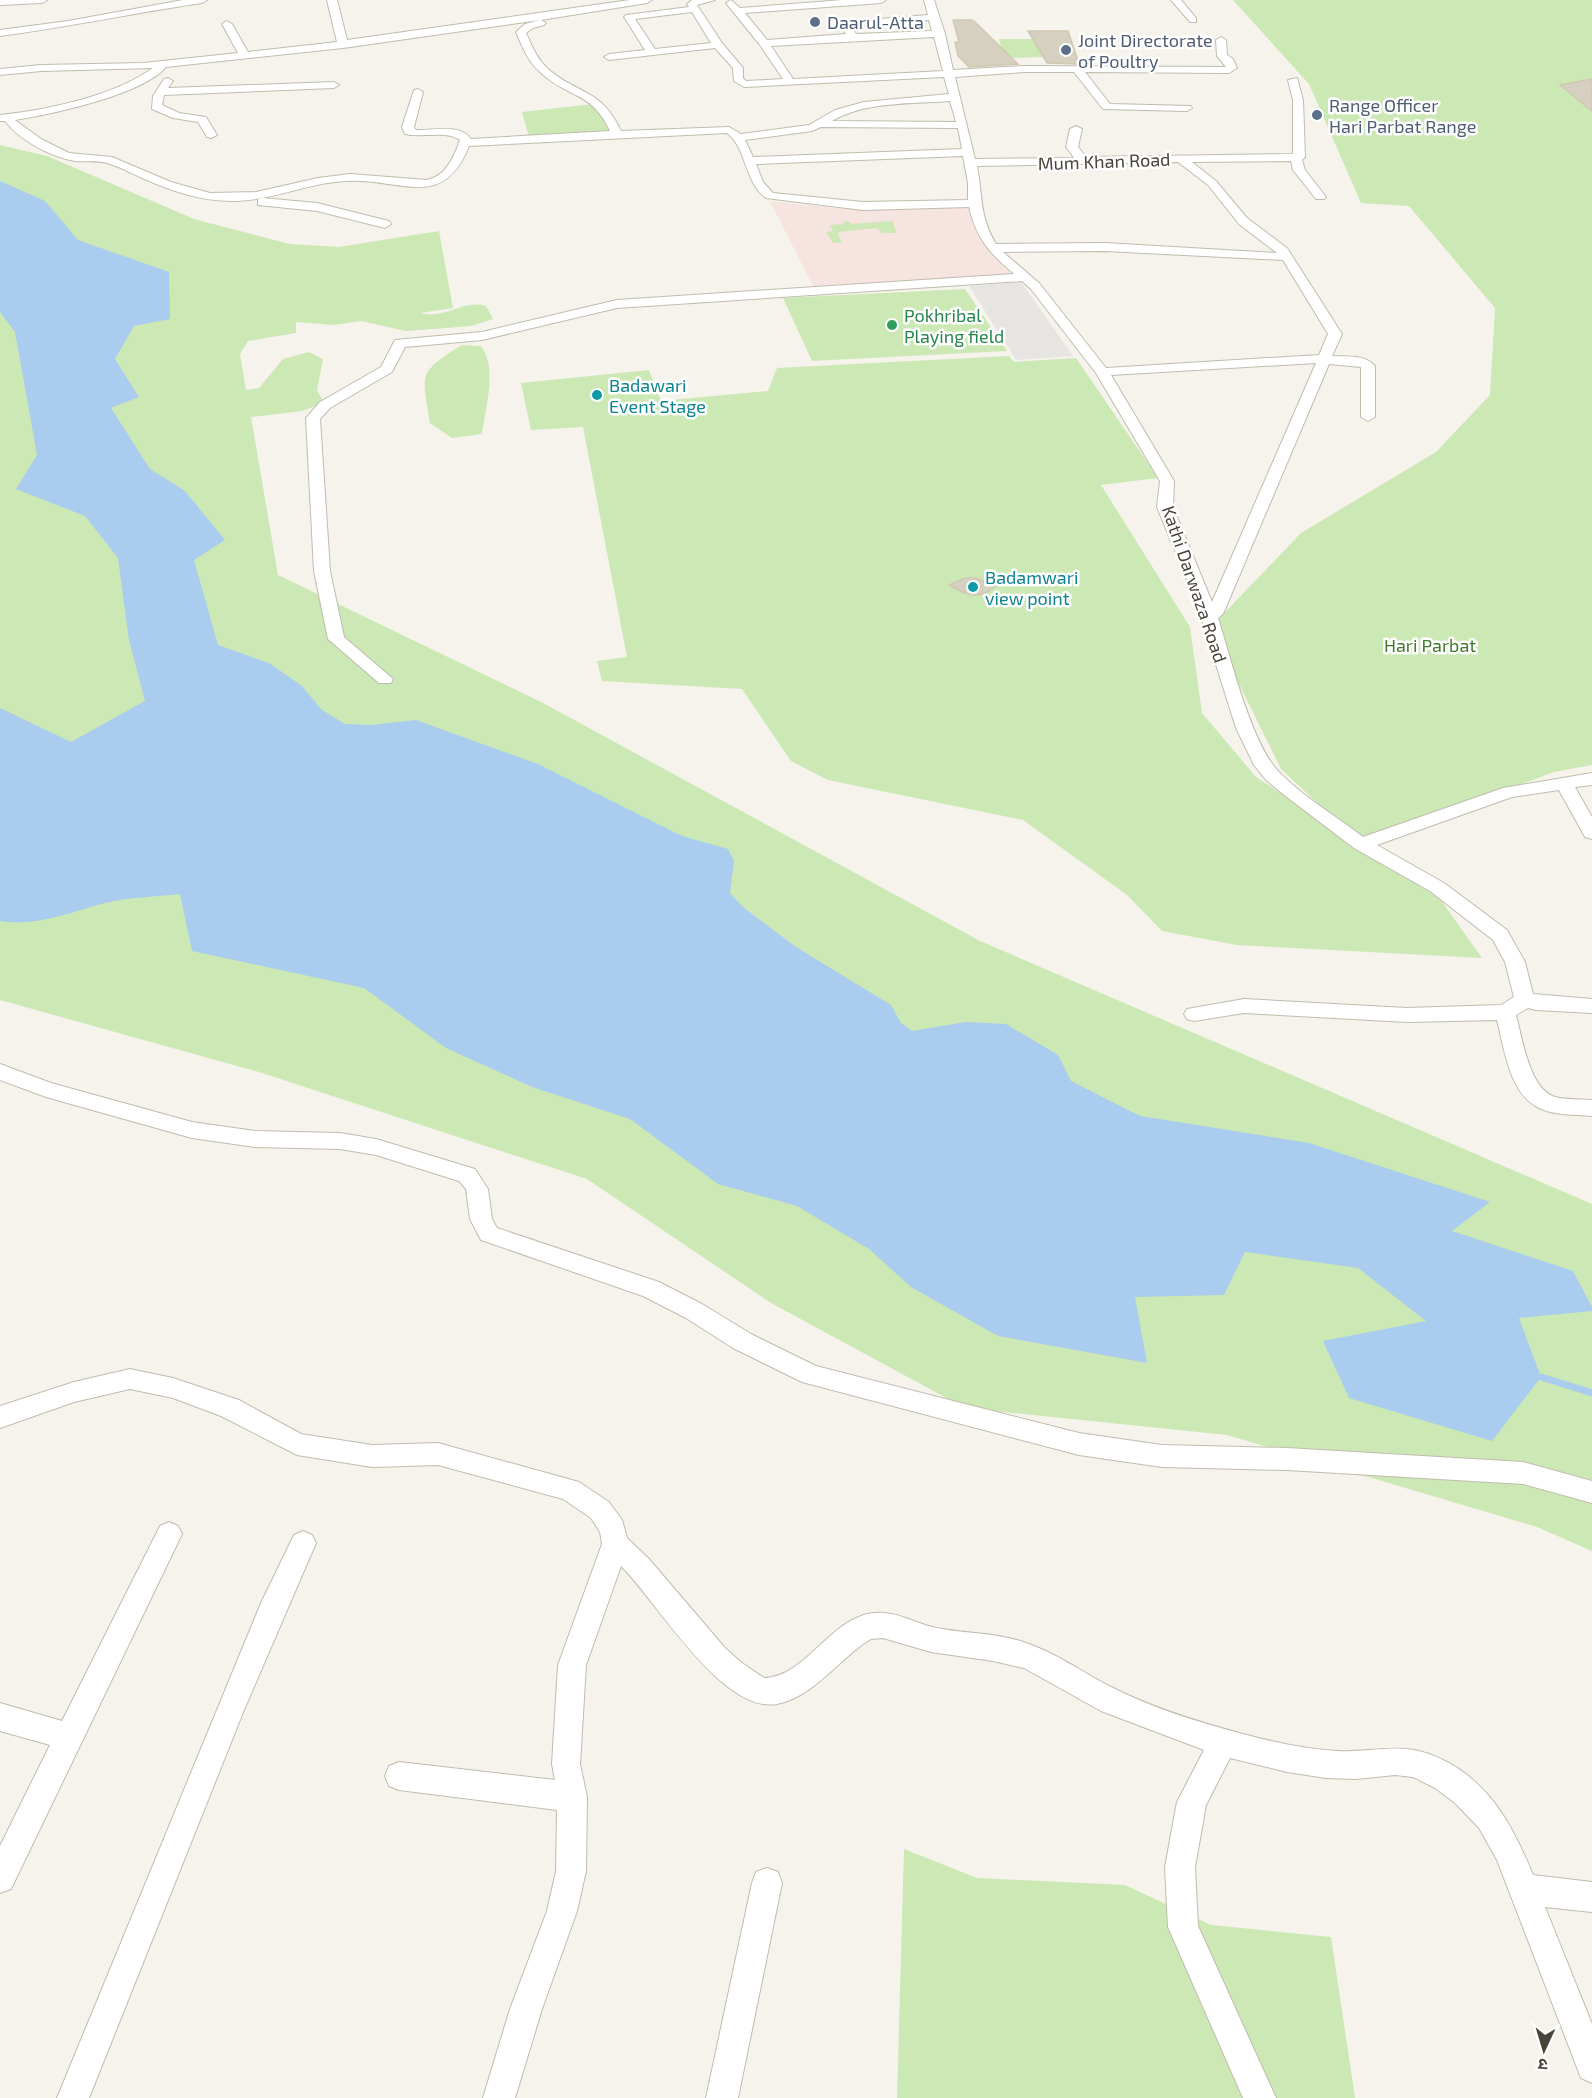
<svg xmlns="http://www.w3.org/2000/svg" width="1592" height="2098" viewBox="0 0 1592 2098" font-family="'Exo 2','Noto Sans Devanagari',sans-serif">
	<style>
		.medical { fill: #f5e4df }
		.green { fill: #cce8b5 }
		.parking { fill: #e7e5e2 }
		.water { fill: #a9ccef }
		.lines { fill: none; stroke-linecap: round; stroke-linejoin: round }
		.stream { stroke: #a9ccef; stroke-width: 7 }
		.building { fill: #d6d0c0; stroke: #d1c8b4; stroke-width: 1.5 }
		.minor-casing { stroke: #c0bcad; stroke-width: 2 }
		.minor { fill: #fff; fill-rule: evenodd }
		.service-dot { fill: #5c6f8a; stroke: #fff; stroke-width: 2 }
		.leisure-dot { fill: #2e9e5b; stroke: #fff; stroke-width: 2 }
		.culture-dot { fill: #0f9aa8; stroke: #fff; stroke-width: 2 }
		.labels { text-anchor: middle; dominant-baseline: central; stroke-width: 5; stroke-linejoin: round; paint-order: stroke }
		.far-service-label { font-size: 18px; fill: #4e5e75; stroke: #fff; text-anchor: start }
		.far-street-label { font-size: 18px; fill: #494439; stroke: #fff }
		.far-leisure-label { font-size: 18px; fill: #27864d; stroke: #fff; text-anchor: start }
		.far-culture-label { font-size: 18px; fill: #0d838f; stroke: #fff; text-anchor: start }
		.far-park-label { font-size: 18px; fill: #427a2c; stroke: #fff }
	</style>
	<rect width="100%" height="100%" fill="#f5f3eb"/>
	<path class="medical" d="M770,201L855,210L959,207L973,211L984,245L1012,274L813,286Z"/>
	<path class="green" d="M1233,0H1592V765L1554,772L1361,844L1281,769L1211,627L1301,533L1436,452L1490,395L1495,308L1409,206L1361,203L1309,84Z
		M999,39H1050L1048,57L1004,58Z
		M593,104L605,114L601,117L608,120L611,132L529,137L522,112Z
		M0,145L47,156L194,219L290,244L339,247L439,231L453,308L420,313C447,320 461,299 486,306L493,319L471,326L406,331L361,321L334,325L296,322V333L248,341L240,354L246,390L259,388L283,359L309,352L323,359L317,390L324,403L302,411L251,417L278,575L543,703L980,941L1592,1204V1551L1537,1527L1227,1435L965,1408L771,1303L587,1179L259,1072L0,1000Z
		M848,221L852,224L892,221L897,233H882L877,228L839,232L838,235L842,243H833L826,232L833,231L830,225L843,224V222Z
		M965,289L1007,351L812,361L783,298Z
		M462,345L481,346C498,368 485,409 482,434L452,438L430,423C422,373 417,373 462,345Z
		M1009,356L1014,362L1076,358L1158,478L1101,485L1190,627L1202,713L1256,777L1440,899L1482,958L1237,945L1162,931L1127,895L1023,820L828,780L791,761L742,689L602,681L597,661L627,657L583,427L531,430L521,383L649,370L661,401L768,391L777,368Z
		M904,1849L977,1878L1125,1885L1211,1925L1331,1937L1355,2098H897Z"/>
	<path class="parking" d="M1021,282L1073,356L1016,360L969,286Z"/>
	<path class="water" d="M0,181L45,201L78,240L169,272L170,319L134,326L115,359L139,397L111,408L150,469L185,491L225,540L194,560L218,645L269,663L302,686L322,710L345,724L371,725L416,720L538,764L682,836L728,849L734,861L730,893L744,908L796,947L891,1005L901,1023L912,1031L966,1022L1006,1024L1058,1055L1071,1081L1140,1116L1309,1143L1490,1202L1452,1231L1573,1271L1592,1307V1311L1519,1318L1541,1377L1492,1441L1349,1398L1323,1341L1426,1321L1358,1268L1245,1252L1224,1295L1135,1297L1147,1363L998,1336L911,1287L869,1249L797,1206L718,1184L630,1119L532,1087L446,1048L364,988L192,951L180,894C156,897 129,897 105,903C70,912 37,927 0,921V708L71,742L145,701L129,640L118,558L85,516L16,489L37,455L15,332L0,312Z"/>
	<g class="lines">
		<path class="stream" d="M1541,1377L1592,1393"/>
	</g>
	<path class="building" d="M953,20H972L975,22L1018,64L969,67L958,56L955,42H959Z
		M1028,31H1068L1079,64L1047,63Z
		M1592,79V111L1560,85Z
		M965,578H976L996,586L984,594L974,595L964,593L949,585Z"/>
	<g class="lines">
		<defs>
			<path id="minor" d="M0,0H47L42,3L0,5Z
				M183,0H207L202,3C134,13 68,27 0,36V30L68,21Z
				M327,0H337L347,40L630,0H652L647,3L541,20L546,23L544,25L533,28L526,33C532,46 537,59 548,69C578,95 601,88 621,131L729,127L741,134L809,125L835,110L864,102L949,94L944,77L744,87L734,81L733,68L715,48L609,60L604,57L609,54L645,50L624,17L626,15L689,7L687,4L692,0H715L697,5L722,43L743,68V78L746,81L783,79L760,45L726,3L731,0L740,8L843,0H886L881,3L745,13L767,40L846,34L840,24L842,22L928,15L924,0H934L945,34L953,70L1024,66L1226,67L1217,56L1216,40L1221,37L1226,40L1227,55L1233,59L1237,68L1229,73L1085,72L1110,104L1191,106L1192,108L1187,111L1103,109L1074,72H1024L955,77L975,159L1074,158L1066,147L1070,129L1076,126L1082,129L1078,147L1086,157L1293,154V100L1288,80L1297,78L1303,100L1305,157L1302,160L1305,170L1326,197L1324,199H1316L1293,170L1291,161L1192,162L1216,181L1247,218L1287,248L1342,334L1332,356C1347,357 1365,354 1375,366V417L1368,421L1361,417V367L1329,364L1223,614L1218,618C1230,656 1252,746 1279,772C1303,797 1336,816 1363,837L1503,788L1592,773V785L1575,787L1592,817V839L1585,837L1559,790L1512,797L1377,845L1444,883L1507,930L1525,962L1533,994L1592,999V1013L1536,1010L1528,1008L1516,1015C1522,1037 1529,1089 1555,1097C1566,1100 1580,1099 1592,1100V1116C1574,1114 1554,1116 1537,1107C1509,1092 1504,1047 1497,1020L1407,1022L1244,1013L1194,1021L1187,1019L1184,1014L1187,1009L1244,999L1407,1008L1501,1005L1514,997L1505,962L1493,940L1430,891L1354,848L1283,794L1266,780L1254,765L1236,728L1197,604L1157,507L1160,481L1096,373L1031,289L1022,281L617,308L482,340L405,347L392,372L330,408L320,419L330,571L344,637L393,679L391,683H379L328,639L314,571L306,418L320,402L381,367L395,340L482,332L617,300L1014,274C989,252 977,240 969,207L863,210L766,198C744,182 747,148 727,133L469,146C443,212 400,178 348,181C310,182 275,200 236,201C202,202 171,191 140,177C129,172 118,166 107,163C96,160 85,162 75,161C51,157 19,140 5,121H0V115C47,110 114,96 153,68L41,71L0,75V69L41,65L144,63L238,53L222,24L227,21L232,24L248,52L337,42ZM692,12L711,43L655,49L635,19ZM540,20L525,24L516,32C522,46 528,62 540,72C567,98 592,91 610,131L471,139C459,123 434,131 416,130L414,127L423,92L418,89L414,90L402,127L405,134C422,138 446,130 460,140C454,157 446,176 427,180L350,174L318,178L256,192L210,193L171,182L112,157L69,153L41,139L15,120C52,114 142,95 166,67L343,48ZM929,20L932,31L856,34L851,26ZM934,37L943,71L793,79L771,46ZM950,101L956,122L832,121C866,101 912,104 950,101ZM821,127L958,128L962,149L753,157L745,140L812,131ZM963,156L968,183V200L863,202L773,193L763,182L756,164ZM1178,162L1208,185L1239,224L1277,253L1105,243L996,244C979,215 983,198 977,166ZM1105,251L1283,260L1328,334L1319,355L1106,368L1039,283L1003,252ZM1316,363L1212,602L1173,507L1174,481L1111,375Z
				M1171,0H1181L1196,18V22H1190Z
				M168,78L173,81L168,88L334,82L339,85L334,88L164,95L162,105L179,113L206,117L217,135L211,138L207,137L198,122L173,118L152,109L153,96L164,79Z
				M262,198L317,203L389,221L391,224L385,228L317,211L258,205V199Z
				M0,1064L51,1083L192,1122L255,1131L340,1133L376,1139L475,1169L488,1189L492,1219L497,1228L659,1282L702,1304L751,1334L816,1366L1079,1433L1162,1445L1287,1448L1523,1462L1592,1481V1503L1523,1484L1287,1470L1162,1467L1079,1455L802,1382L733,1348L686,1318L643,1296L481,1240L470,1219L466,1189L459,1181L376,1155L340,1149L255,1147L192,1138L46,1097L0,1080Z
				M130,1369L173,1378L239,1400L301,1434L372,1445L438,1443L579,1482L609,1502L622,1520L627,1538L649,1559L725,1648L742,1663L764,1678C809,1677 834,1608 884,1613C901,1614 916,1623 932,1627C963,1634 996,1632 1026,1643C1056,1653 1082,1672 1111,1687C1152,1708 1198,1722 1243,1734C1273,1742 1305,1749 1337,1751C1381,1753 1404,1739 1447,1762C1493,1787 1514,1829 1533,1875L1592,1882V1912L1545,1907L1592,2024V2083L1581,2078L1497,1860L1479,1828L1455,1803L1435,1788L1413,1777L1395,1775L1356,1779L1326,1778L1287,1772L1230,1758L1206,1805L1195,1867L1198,1926L1276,2098H1243L1168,1927L1165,1867L1177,1802L1204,1750L1101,1711L1024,1668L993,1661L931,1652L883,1638L871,1639L863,1644C837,1663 810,1698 777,1704C722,1714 656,1600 621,1566L586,1665L580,1764L587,1797L586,1871L577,1911L542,2009L515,2098H483L510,2009L547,1911L556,1871L557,1810L399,1790L389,1786L385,1776L389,1766L399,1762L555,1780L552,1764L558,1665L602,1544L600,1532L591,1518L563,1499L438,1465L372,1467L297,1455L221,1416L173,1398L130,1389L74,1402L0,1428V1406L74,1382Z
				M169,1522L178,1526L182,1534L11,1889L0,1893V1846L50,1745L0,1731V1703L62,1721L160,1526Z
				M303,1531L312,1535L316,1543L244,1710L89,2098H57L261,1603L294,1535Z
				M767,1868L778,1872L782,1883L738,2098H706L752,1883L756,1872Z"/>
		</defs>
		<use href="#minor" class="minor-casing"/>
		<use href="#minor" class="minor"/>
	</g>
	<g class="service-dot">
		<circle cx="815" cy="22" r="6"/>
		<circle cx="1066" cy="50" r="6"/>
		<circle cx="1317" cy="115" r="6"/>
	</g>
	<circle class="leisure-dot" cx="892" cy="325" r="6"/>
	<g class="culture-dot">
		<circle cx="597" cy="395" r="6"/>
		<circle cx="973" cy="587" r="6"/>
	</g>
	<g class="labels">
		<g class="far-service-label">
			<text x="827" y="22">Daarul-Atta</text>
			<text x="1078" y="40">Joint Directorate<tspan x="1078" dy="21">of Poultry</tspan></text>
			<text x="1329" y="105">Range Officer<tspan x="1329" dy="21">Hari Parbat Range</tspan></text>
		</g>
		<g class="far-street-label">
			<text transform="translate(1104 161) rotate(-2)">Mum Khan Road</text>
			<text transform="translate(1195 584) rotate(71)">Kathi Darwaza Road</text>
		</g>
		<g class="far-leisure-label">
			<text x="904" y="315">Pokhribal<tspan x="904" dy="21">Playing field</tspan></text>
		</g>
		<g class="far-culture-label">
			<text x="609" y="385">Badawari<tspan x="609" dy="21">Event Stage</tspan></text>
			<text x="985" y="577">Badamwari<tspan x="985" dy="21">view point</tspan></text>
		</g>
		<g class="far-park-label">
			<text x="1430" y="645">Hari Parbat</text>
		</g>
	</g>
	<g transform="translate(1544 2050) rotate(184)" stroke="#ffffff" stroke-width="4.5" paint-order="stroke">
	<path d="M0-4.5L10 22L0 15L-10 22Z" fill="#494439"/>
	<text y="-9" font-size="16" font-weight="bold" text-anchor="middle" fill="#494439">उ</text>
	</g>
</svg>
